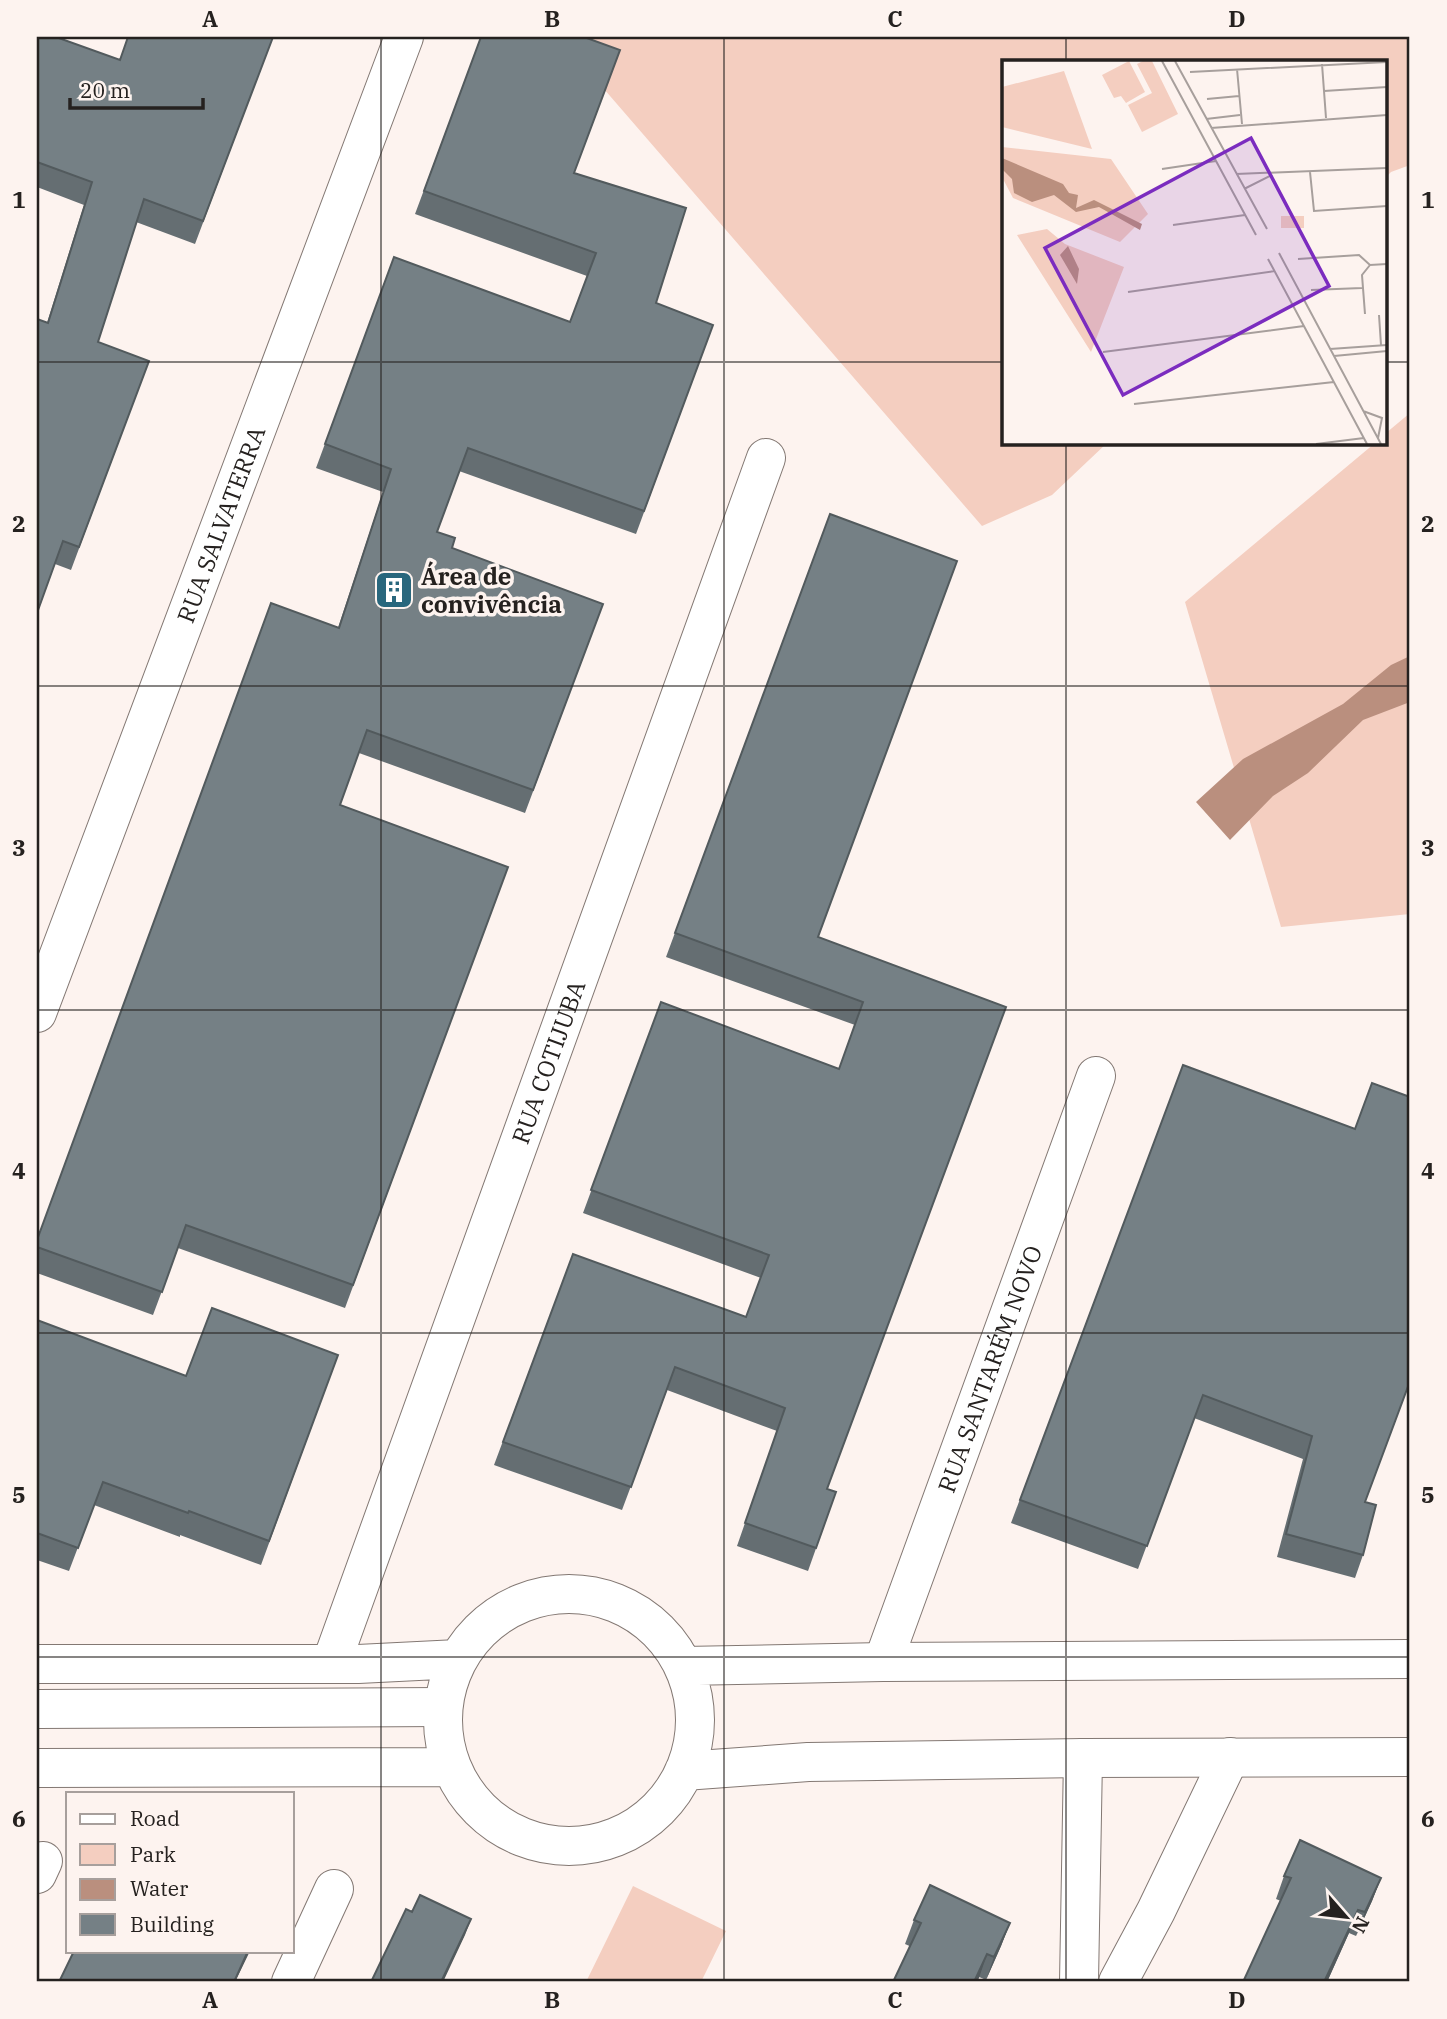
<svg xmlns="http://www.w3.org/2000/svg" width="1447" height="2019" viewBox="0 0 1447 2019" font-family="'IBM Plex Serif',serif">
	<style>
		.green { fill: #f4cec0 }
		.water { fill: #ba8f7e }
		.lines { fill: none; stroke-linecap: round; stroke-linejoin: round }
		.street-casing { stroke: #837873; stroke-width: 40 }
		.secondary-casing { stroke: #837873; stroke-width: 40 }
		.street { stroke: #fff; stroke-width: 38 }
		.secondary { stroke: #fff; stroke-width: 38 }
		.wall { fill: #656e72 }
		.shaded-wall { fill: #525a5d }
		.building { fill: #758085; stroke: #525a5d; stroke-width: 2 }
		.grid { fill: none; stroke: #25211f; stroke-width: 2; stroke-opacity: 0.55 }
		.labels { text-anchor: middle; dominant-baseline: central; stroke-width: 7; stroke-linejoin: round; paint-order: stroke }
		.street-label { font-size: 24px; fill: #25211f; stroke: #fdf3ef }
		.poi-label { font-size: 24px; font-weight: bold; fill: #25211f; stroke: #fdf3ef; text-anchor: start }
		.inset-road { fill: none; stroke: #a79f9c; stroke-width: 2 }
		.view { fill: #7b2cbf; fill-opacity: 0.15; stroke: #7b2cbf; stroke-width: 3.5 }
		.inset-edge { fill: none; stroke: #25211f; stroke-width: 3.5 }
		.neatline { fill: none; stroke: #25211f; stroke-width: 2.5 }
		.grid-label { font-size: 23px; text-anchor: middle; font-weight: bold; fill: #25211f }
	</style>
	<rect width="100%" height="100%" fill="#fdf3ef"/>
	<path class="green" d="M559,37H1410V165L1391,172L1386,177V61H1004V443H1107L1052,495L982,526Z
		M1410,413V914L1281,927L1185,602L1375,443H1386V433Z
		M633,1886L726,1931L701,1982H586Z"/>
	<path class="water" d="M1410,656V702L1363,720L1308,773L1273,796L1230,840L1196,802L1243,759L1343,704L1391,665Z"/>
	<g class="lines">
		<defs>
			<g id="street">
				<path id="s1" d="M37,1013L404,37"/>
				<path id="s2" d="M883,1662L1096,1076"/>
				<path id="s3" d="M331,1664L766,458"/>
				<path d="M37,1709L443,1707"/>
				<path d="M37,1874L43,1861"/>
				<path d="M291,1982L334,1889"/>
				<path d="M1079,1982L1083,1758"/>
				<path d="M1118,1982L1156,1911L1230,1757"/>
			</g>
			<path id="secondary" d="M443 1720a126 126 0 1 1 252 0a126 126 0 1 1-252 0Z
				M37,1664H358L458,1659
				M684,1666L883,1662L1410,1659
				M37,1768L452,1767
				M684,1771L808,1762L1083,1758L1410,1757"/>
		</defs>
		<use href="#street" class="street-casing"/>
		<use href="#secondary" class="secondary-casing"/>
		<use href="#street" class="street"/>
		<use href="#secondary" class="secondary"/>
	</g>
	<path class="wall" d="M37,37L120,60L273,37L195,244L136,222L98,342L149,361L71,570L55,564L47,323L84,205L37,187Z
		M481,37L575,173L656,303L713,325L636,534L459,471L437,532L452,548L603,604L525,813L359,753L340,805L508,867L345,1308L178,1248L153,1315L37,1273V1240L338,628L383,492L316,468L394,257L570,322L587,276L415,214Z
		M830,514L818,937L1006,1007L827,1489L836,1492L808,1571L737,1546L777,1431L667,1390L622,1510L494,1465L573,1254L746,1317L761,1278L583,1213L661,1002L839,1069L855,1025L666,957Z
		M1183,1065L1366,1502L1363,1555L1355,1578L1277,1557L1303,1459L1194,1418L1138,1569L1011,1523Z
		M37,1320L186,1376L338,1355L261,1565L180,1535V1537L94,1505L69,1571L37,1560Z
		M1284,1876L1381,1878L1372,1901L1356,1936L1349,1933L1327,1982H1243L1281,1901L1276,1899Z
		M914,1920L1010,1923L1001,1946L986,1980L905,1944Z"/>
	<path class="shaded-wall" d="M1381,1878L1372,1901L1356,1936L1365,1912Z
		M1358,1910L1349,1933L1327,1982H1324Z
		M471,1919L465,1935L443,1982H441Z
		M1010,1923L1001,1946L986,1980L994,1957Z
		M248,1951H250L235,1982H234Z
		M987,1954L979,1978L977,1982H974Z"/>
	<path class="building" d="M37,37H56L120,60L128,37H273L203,221L144,199L98,342L149,361L79,547L63,541L37,613V319L48,323L92,182L37,162Z
		M481,37H584L620,50L574,173L686,208L656,303L713,325L644,511L468,448L437,532L455,538L452,548L603,604L533,790L367,730L340,805L508,867L353,1285L186,1225L162,1292L37,1247V1240L271,603L339,628L391,469L325,444L394,257L570,322L596,253L424,191Z
		M830,514L957,561L818,937L1006,1007L827,1489L836,1492L816,1548L745,1523L785,1408L675,1367L631,1487L503,1442L573,1254L746,1317L769,1255L591,1190L661,1002L839,1069L863,1002L675,933Z
		M1183,1065L1355,1129L1372,1083L1410,1097V1381L1365,1502L1376,1505L1363,1555L1286,1534L1312,1436L1203,1395L1147,1546L1020,1500Z
		M212,1308L338,1355L269,1541L189,1511L188,1513L103,1482L78,1548L37,1533V1320L186,1376Z
		M1300,1840L1381,1878L1365,1912L1358,1910L1324,1982H1243L1291,1878L1284,1876Z
		M930,1885L1010,1923L994,1957L987,1954L974,1982H893L921,1923L914,1920Z
		M420,1895L471,1919L441,1982H371L406,1909L412,1912Z
		M74,1951H248L234,1982H59Z"/>
	<path class="grid" d="M381,37V1982M724,37V1982M1066,37V61M37,362H1004M1386,362H1410M1066,443V1982M37,686H1410M37,1010H1410M37,1333H1410M37,1657H1410"/>
	<defs>
		<symbol id="building-square" viewBox="-11 -11 22 22"><rect x="-9" y="-9" width="18" height="18" rx="4" fill="#29677d" stroke="#fdf3ef"/><path d="M-4-6H4V6H1V3H-1V6H-4ZM-2.5-4.3h1.7v1.8h-1.7ZM.8-4.3h1.7v1.8H.8ZM-2.5-1h1.7V.8h-1.7ZM.8-1h1.7V.8H.8Z" fill="#fff"/></symbol>
	</defs>
	<g fill-rule="evenodd">
		<use href="#building-square" x="372" y="568" width="44" height="44"/>
	</g>
	<g class="labels">
		<g class="street-label">
			<text stroke="none"><textPath href="#s1" startOffset="522">RUA SALVATERRA</textPath></text>
			<text stroke="none"><textPath href="#s3" startOffset="640">RUA COTIJUBA</textPath></text>
			<text stroke="none"><textPath href="#s2" startOffset="312">RUA SANTARÉM NOVO</textPath></text>
		</g>
		<g class="poi-label">
			<text x="421" y="576">Área de<tspan x="421" dy="28">convivência</tspan></text>
		</g>
	</g>
	<g transform="translate(1002 60)">
		<rect width="385" height="385" fill="#fdf3ef"/>
		<path d="M127,1L143,32L124,43L119,36L112,38L100,15ZM141,1H150L176,54L140,72L126,45L150,33L135,4ZM62,11L90,89L0,67V27ZM0,87L109,99L146,154L118,182L11,138L0,117ZM279,156H302V168H279ZM45,169L63,184L122,207L89,292L15,175Z" fill="#f4cec0"/>
		<path d="M0,98L61,124L67,133L76,135L74,148L92,140L140,164L138,170L97,147L74,152L52,135L30,142L12,133L10,119L0,109ZM66,186L77,209L75,224L58,195Z" fill="#ba8f7e"/>
		<path class="inset-road" d="M160,1L254,175M173,1L265,169M320,4L324,58M235,9L240,64M188,12L385,2M322,31L385,27M205,39L237,36M204,59L238,55M209,68L385,55M160,109L214,101M308,112L312,151L385,146M234,114L385,108M242,129L270,115M171,165L243,155M277,193L379,384M266,199L365,384M296,199L357,195L368,205L385,204M309,230L360,228M126,232L273,211M363,254L360,215L368,205M377,255L379,285M328,289L385,285M101,292L302,266M332,296L385,291M132,344L332,322M361,351L380,358L376,378M314,384L362,378"/>
		<path class="view" d="M249,78L327,226L121,335L43,188Z"/>
		<rect width="385" height="385" class="inset-edge"/>
	</g>
	<rect width="1447" height="2019" fill="none" stroke="#fdf3ef" stroke-width="77"/>
	<rect x="66" y="1792" width="228" height="161" fill="#fdf3ef" stroke="#a79f9c" stroke-width="2"/>
	<rect x="80" y="1814" width="35" height="10" fill="#ffffff" stroke="#a79f9c" stroke-width="2"/>
	<text x="130" y="1826" font-size="21" fill="#25211f">Road</text>
	<rect x="80" y="1844" width="35" height="21" fill="#f4cec0" stroke="#a79f9c" stroke-width="2"/>
	<text x="130" y="1862" font-size="21" fill="#25211f">Park</text>
	<rect x="80" y="1879" width="35" height="21" fill="#ba8f7e" stroke="#a79f9c" stroke-width="2"/>
	<text x="130" y="1896" font-size="21" fill="#25211f">Water</text>
	<rect x="80" y="1914" width="35" height="21" fill="#758085" stroke="#a79f9c" stroke-width="2"/>
	<text x="130" y="1932" font-size="21" fill="#25211f">Building</text>
	<g transform="translate(1346 1917) rotate(118)" stroke="#fdf3ef" stroke-width="5" paint-order="stroke">
	<path d="M0-5L12 26L0 18L-12 26Z" fill="#25211f"/>
	<text y="-10" font-size="19" font-weight="bold" text-anchor="middle" fill="#25211f">N</text>
	</g>
	<path d="M70 98v10h133v-10" fill="none" stroke="#25211f" stroke-width="3.5"/>
	<text x="80" y="98" font-size="21" fill="#25211f" stroke="#fdf3ef" stroke-width="5" paint-order="stroke">20 m</text>
	<rect x="38" y="38" width="1370" height="1942" class="neatline"/>
	<g class="grid-label">
		<text x="210" y="27">A</text>
		<text x="552" y="27">B</text>
		<text x="895" y="27">C</text>
		<text x="1237" y="27">D</text>
		<text x="19" y="208">1</text>
		<text x="1428" y="208">1</text>
		<text x="19" y="532">2</text>
		<text x="1428" y="532">2</text>
		<text x="19" y="856">3</text>
		<text x="1428" y="856">3</text>
		<text x="19" y="1179">4</text>
		<text x="1428" y="1179">4</text>
		<text x="19" y="1503">5</text>
		<text x="1428" y="1503">5</text>
		<text x="19" y="1827">6</text>
		<text x="1428" y="1827">6</text>
		<text x="210" y="2008">A</text>
		<text x="552" y="2008">B</text>
		<text x="895" y="2008">C</text>
		<text x="1237" y="2008">D</text>
	</g>
</svg>
